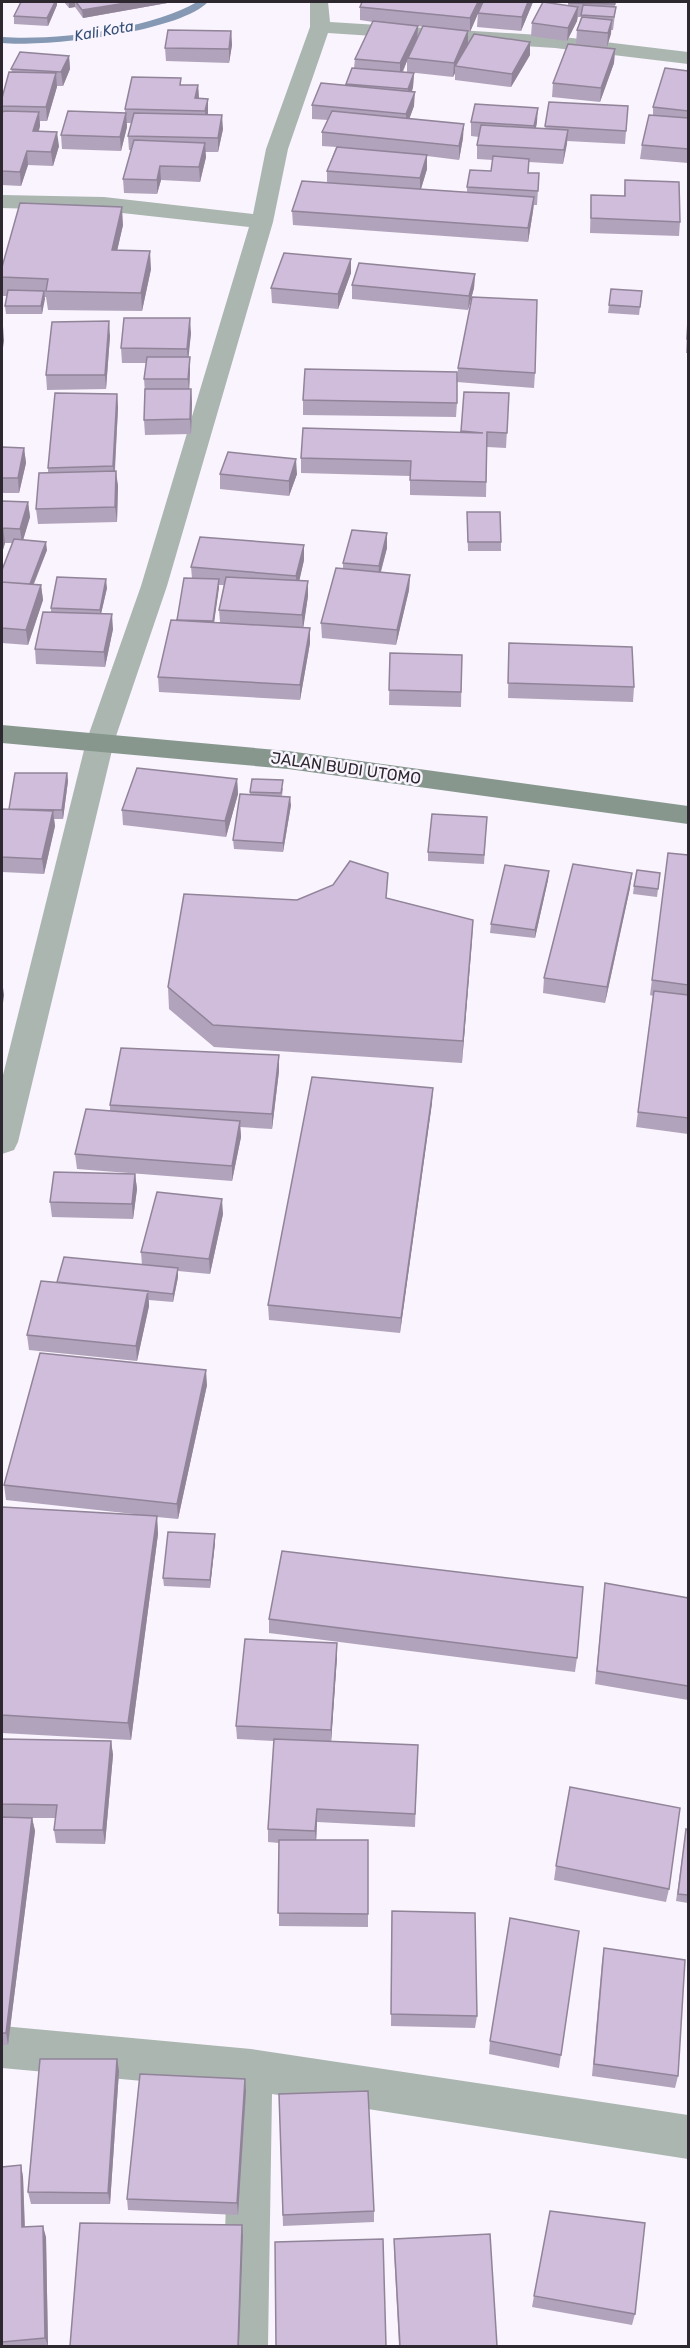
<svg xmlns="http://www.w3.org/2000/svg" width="690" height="2348" viewBox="0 0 690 2348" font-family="Rubik,sans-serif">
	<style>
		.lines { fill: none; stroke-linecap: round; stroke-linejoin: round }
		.stream { fill: #8699b4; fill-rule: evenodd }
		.street { fill: #abb6b0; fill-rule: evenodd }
		.secondary { fill: #87978e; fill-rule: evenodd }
		.wall { fill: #b2a3bc; fill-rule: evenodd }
		.shaded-wall { fill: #918499 }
		.building { fill: #cfbddb; stroke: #918499; stroke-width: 1.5 }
		.labels { text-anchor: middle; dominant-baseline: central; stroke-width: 5; stroke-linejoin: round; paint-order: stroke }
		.far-water-label { font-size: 15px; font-style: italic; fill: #345078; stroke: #f9f4fd }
		.street-label { font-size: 16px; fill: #2d2830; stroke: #f9f4fd }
	</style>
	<rect width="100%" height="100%" fill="#f9f4fd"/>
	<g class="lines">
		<path class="stream" d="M197,2H208C177,33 45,47 2,43V37C56,41 151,29 197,2Z"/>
		<path class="street" d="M310,2H328L330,22L555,36L688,52V64L555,48L328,33L288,149L273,222L167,586L114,742L18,1142L14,1150L2,1154V1079L86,742L141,586L249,227L104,211L2,208V195L104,197L253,214L266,149L310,27Z
			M2,2026L251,2049L688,2115V2159L272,2094L268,2346H222L229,2089L2,2068Z"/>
		<path class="secondary" d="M2,725L288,751L688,806V824L288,769L2,743Z"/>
	</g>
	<path class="wall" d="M21,2H57V5L48,26L14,24V16Z
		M64,2H173L83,18L75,7L69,8Z
		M483,2L470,32H468V45L530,42V55L511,87L455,80V73L453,77L407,72V61L403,72L414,73L413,87L412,92L414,106L409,119L463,138L459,160L427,156V169L421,189L467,192V187L491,171L493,160L477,159V145L479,137L471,136V122H537L536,128L545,129L549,102L628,106L625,144L567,141L563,164L529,162L528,173H539L537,205H534L528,242L293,225L292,211L327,182V171L336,147L322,146V132L328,120L312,119V105L346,86L354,68L355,59L373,22L360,20V7ZM418,26L423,27L418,38Z
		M533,2L521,31L477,27L478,13Z
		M568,2H615V6L616,7L613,30H611L607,47L576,44L577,30L581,17H578L577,21L567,41L531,36L532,23L568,6Z
		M231,31L232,45L229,63L166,61L165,48Z
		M615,49L614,63L600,102L552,97L553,83Z
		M69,56L70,69L63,86H57L47,121H40V126L39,131L59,146L53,166L28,165L21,186L2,185V98L12,72L11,69Z
		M688,71V163L640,159L642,145L653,115V107Z
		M181,78V85H198L199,99L208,113V115L223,129L218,152H205L206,157L200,182L161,180L157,194L124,193L123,179L131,150H129L128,136L132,123H127V127L121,151L62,149L61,135L125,113V109Z
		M625,180L680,222L679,236L590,233L591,195L624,196Z
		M123,225L117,250L151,269L142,311L48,310L46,297H44L42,314H6L5,306L7,296H2V267Z
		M351,273L338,309L272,303L271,288Z
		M475,274L474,288L468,310L352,299V285Z
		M641,300L639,315L608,313L609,305Z
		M688,314V353H686Z
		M191,333L188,357H190V372L189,389H191L192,404L191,434L145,435L144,420L145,393L144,379L146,363H122L121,348Z
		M110,336L106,389L47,390L46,375Z
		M458,368L535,373L534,388L457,382Z
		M464,392L509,393L506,448L487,447L486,497L410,495V476L301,473V458L461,433Z
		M117,394L118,408L115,471L118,486L117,522L38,524L36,509L48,472V468Z
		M303,400L457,403L456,417L303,415Z
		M2,447L24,448L26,463L19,493H2Z
		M220,474H297L289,496L220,489Z
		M2,501L28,502L30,517L23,539L47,550L34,584L41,585L43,600L28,645L2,643V570L12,543H5L2,553Z
		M467,512L501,542V551H468Z
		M387,533V548L381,572L410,575L409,590L396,645L322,638L321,623L343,569V563Z
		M304,545V560L299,581H308V596L303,627L310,643L300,700L159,692L158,677L192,578L191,567ZM219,585H224L219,610L220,622H214Z
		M107,588L101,614L113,629L105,667L36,664L35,649L51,612V608Z
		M509,643L634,687L633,702L508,698Z
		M390,653L462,655L461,707L389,705Z
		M67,773L68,781L63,819H54L55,826L44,874L2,872V809H9Z
		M237,779L238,794L226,837L123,825L122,810Z
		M283,788L282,796L291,805L283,852L234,849L233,840L250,794V792Z
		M487,817L484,864L428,861V852Z
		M668,853L688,855V1134L636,1127L653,996L650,995Z
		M549,871L548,880L535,938L490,933L491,924Z
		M660,873L657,897L633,894L634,886Z
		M630,888L605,1003L543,993L544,978Z
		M387,898L473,920L462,1063L214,1047L169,1009L168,987L297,900Z
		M279,1071L272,1129L240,1127L241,1137L232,1181L77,1169L75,1154L110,1111V1105Z
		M432,1103L400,1333L269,1320L268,1305Z
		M135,1174L137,1189L133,1219L52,1217L50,1202Z
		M223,1214L210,1274L178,1271V1277L173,1302L149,1300V1306L137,1361L29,1350L27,1335L57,1282L142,1265L141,1252Z
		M207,1385L178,1519L157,1517L158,1534L131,1740L2,1733V1507L143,1515L6,1500L4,1485Z
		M215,1534V1543L210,1588L164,1586L163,1578Z
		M605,1583L688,1598V1700L595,1684Z
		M269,1619L577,1658L575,1672L269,1633Z
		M337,1657L331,1741L418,1745L415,1827L317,1822L316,1840H368V1927L279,1926V1843L268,1842V1829L274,1741L237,1739L236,1726Z
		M2,1739L111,1741L113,1755L105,1844L56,1843L54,1830L56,1818H28H32L35,1831L8,2045H2Z
		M686,1829L688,1830V1903L676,1901Z
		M556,1866L669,1889L666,1902L554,1880Z
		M392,1911L477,2016L475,2028L391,2026Z
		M579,1931L559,2068L489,2054L490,2041Z
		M604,1948L678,2076L675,2088L592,2076L602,1961Z
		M117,2059L119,2071L110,2204H31L28,2192Z
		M246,2091L238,2215L128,2210L127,2199Z
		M279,2094L374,2211V2222L283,2226Z
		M21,2165L23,2177L25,2227L46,2237L48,2346H2V2167Z
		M394,2239L497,2346H399L394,2251Z
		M534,2296L635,2314L632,2325L532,2307Z"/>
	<path class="shaded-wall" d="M55,2H57V5L48,26L47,18Z
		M69,2H75V7L69,8Z
		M132,2H173L83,18L82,10Z
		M478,2H483L470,32V18Z
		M528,2H533L521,31L522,17Z
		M578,7L577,21L567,41L568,28Z
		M612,20L611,34L607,47L608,33Z
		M418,26L417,40L408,58L407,61L400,77V63Z
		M231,31L232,45L229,63V49Z
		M468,31V45L455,66V73L453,77L454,63Z
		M530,42V55L511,87L512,74Z
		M615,49L614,63L600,102L601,88Z
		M69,56L70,69L63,86L61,72Z
		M56,73L57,87L47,121L46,107Z
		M414,73L413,87L408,103V89Z
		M198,85L199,99L196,112L195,98Z
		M415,92L414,106L406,128V114Z
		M208,99V113L206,125L205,111Z
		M538,108L537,122L533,140L534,126Z
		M39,112L40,126L34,145L33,131Z
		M126,113L127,127L121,151L120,137Z
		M222,115L223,129L218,152V138Z
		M464,124L463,138L459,160V146Z
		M568,130L567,144L563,164L564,150Z
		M57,132L59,146L53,166L51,152Z
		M205,143L206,157L200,182L199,167Z
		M27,151L28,165L21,186L20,172Z
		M427,155V169L420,192V178Z
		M160,166L161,180L157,194V180Z
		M534,197L533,211L528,242V228Z
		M122,207L123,225L113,269L112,250Z
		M150,251L151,269L142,311L141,293Z
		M351,259V273L338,309V294Z
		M475,274L474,288L468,310L469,296Z
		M44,291L45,299L42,314L41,306Z
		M190,318L191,333L188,363L187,349Z
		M109,321L110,336L106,389L105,375Z
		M3,326L4,341L2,354V332Z
		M190,357V372L189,394L188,379Z
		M191,389L192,404L191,434L190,419Z
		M117,394L118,408L114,481L113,466Z
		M24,448L26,463L19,493L18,478Z
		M296,459L297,474L289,496V481Z
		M116,471L118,486L117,522L115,507Z
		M28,502L30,517L22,544L20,529Z
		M3,528L5,543L2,553V533Z
		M387,533V548L378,581L379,566Z
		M46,542L47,550L29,595L28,587Z
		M304,545V560L297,591L296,576Z
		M410,575L409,590L396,645L397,630Z
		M106,579L107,588L100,618V610Z
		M219,579V588L213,630V621Z
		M308,581V596L303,630L302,615Z
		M41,585L43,600L28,645L26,630Z
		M112,614L113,629L105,667L104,652Z
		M310,628V643L300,700V685Z
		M67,773L68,781L63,819L62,810Z
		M237,779L238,794L226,837L225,821Z
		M290,797L291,805L283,852V843Z
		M53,811L55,826L44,874L42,859Z
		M549,871L548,880L535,938V930Z
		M632,873L630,888L605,1003L607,987Z
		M473,920L472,941L462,1063L463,1041Z
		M2,980L4,995L2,1011Z
		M279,1055V1071L272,1129V1114Z
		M433,1088L432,1103L400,1333L401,1318Z
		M240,1121L241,1137L232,1181V1166Z
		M135,1174L137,1189L133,1219L132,1204Z
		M222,1199L223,1214L210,1274L209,1259Z
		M178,1268V1277L173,1302V1294Z
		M148,1291L149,1306L137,1361L136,1346Z
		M206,1370L207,1385L178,1519L177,1504Z
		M157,1516L158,1534L131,1740L128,1723Z
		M215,1534V1543L210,1588V1580Z
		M337,1643V1657L331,1744V1730Z
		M111,1741L113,1755L105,1844L103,1830Z
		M317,1809V1822L316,1845L315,1831Z
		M32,1818L35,1831L8,2045L6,2033Z
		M117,2059L119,2071L110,2204L108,2193Z
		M245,2079L246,2091L238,2215L237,2203Z
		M21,2165L23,2177L25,2239L22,2227Z
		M242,2225L243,2236L239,2346H238Z
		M43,2226L46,2237L48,2346L45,2338Z"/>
	<path class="building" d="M21,2H55L47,18L14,16Z
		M76,2H132L82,10Z
		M362,2H478L470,18L360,7Z
		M483,2H528L522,17L478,13Z
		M543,2L578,7L568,28L532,23Z
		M569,2H615V4L569,3Z
		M583,5L616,7L614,17L581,15Z
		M582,17L612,20L608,33L577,30Z
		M373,21L418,26L400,63L355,59Z
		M423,26L468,31L454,63L408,58Z
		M168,30L231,31L229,49L165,48Z
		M474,34L530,42L512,74L455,66Z
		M568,44L615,49L601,88L553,83Z
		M20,52L69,56L61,72L11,69Z
		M352,68L414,73L408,89L346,84Z
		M665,68L688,71V111L653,107Z
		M9,72L56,73L46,107L2,106V98Z
		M132,77L181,78L180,85H198L195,98L208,99L205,111L125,109Z
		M321,83L415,92L406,114L312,105Z
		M549,102L628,106L626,131L545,126Z
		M475,104L538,108L534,126L471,122Z
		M5,111L39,112L33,131L57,132L51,152L27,151L20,172L2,171V112Z
		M68,111L126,113L120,137L61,135Z
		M332,111L464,124L459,146L322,132Z
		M134,113L222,115L218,138L128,136Z
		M649,115L688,118V149L642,145Z
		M481,125L568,130L564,150L477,145Z
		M134,140L205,143L199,167L160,166L157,180L123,179Z
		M337,147L427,155L420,178L327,171Z
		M493,156L529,159L528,173H539L538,191L467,187L470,170L491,171Z
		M625,180L679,182L680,222L591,218V195L625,196Z
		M302,181L534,197L528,228L292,211Z
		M20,203L122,207L112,250L150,251L141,293L46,291L48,279L2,277V267Z
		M284,253L351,259L338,294L271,288Z
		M359,263L475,274L469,296L352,285Z
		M611,289L642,291L640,307L609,305Z
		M8,290L44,291L41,306H5Z
		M472,297L537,300L535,373L458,368Z
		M124,318H190L187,349L121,348Z
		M688,320V339H687Z
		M109,321L105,375H46L52,322Z
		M147,357H190L188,379H144Z
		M305,369L457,372V403L303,400Z
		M145,389H191L190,419L144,420Z
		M464,392L509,393L507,433L487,432L486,482L410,480L411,461L301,458L303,428L483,433L461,431Z
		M55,393L117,394L113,466L48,468Z
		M2,447L24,448L18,478H2Z
		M228,452L296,459L289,481L220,474Z
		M116,471L115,507L36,509L39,473Z
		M2,501L28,502L20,529L3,528L2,533Z
		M467,512H500L501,542H468Z
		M352,530L387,533L379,566L343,563Z
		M200,537L304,545L296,576L191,567Z
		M14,539L46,542L30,584L2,582V570Z
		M336,568L410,575L397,630L321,623Z
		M57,577L106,579L100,610L51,608Z
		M226,577L308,581L302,615L219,610Z
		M184,578L219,579L213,621L177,620Z
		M2,582L41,585L26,630L2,628Z
		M43,612L112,614L104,652L35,649Z
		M171,620L310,628L300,685L158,677Z
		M509,643L632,647L634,687L508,683Z
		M390,653L462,655L461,692L389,690Z
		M137,768L237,779L225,821L122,810Z
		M15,773H67L62,810L9,809Z
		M252,779L283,780L281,793L250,792Z
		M240,794L290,797L283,843L233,840Z
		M2,809L53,811L42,859L2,857Z
		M432,814L487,817L484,855L428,852Z
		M668,853L688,855V985L652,980Z
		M350,861L388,873L386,898L473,920L463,1041L213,1025L168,987L184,894L297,900L333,885Z
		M573,864L632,873L607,987L544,978Z
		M505,865L549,871L535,930L491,924Z
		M637,870L660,873L658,889L634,886Z
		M654,991L688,995V1118L638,1112Z
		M121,1048L279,1055L272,1114L110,1105Z
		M312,1077L433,1088L401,1318L268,1305Z
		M86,1109L240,1121L232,1166L75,1154Z
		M54,1172L135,1174L132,1204L50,1202Z
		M157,1192L222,1199L209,1259L141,1252Z
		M64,1257L178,1268L173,1294L57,1282Z
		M41,1281L148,1291L136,1346L27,1335Z
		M40,1353L206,1370L177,1504L4,1485Z
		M2,1507L157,1516L128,1723L2,1715Z
		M168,1532L215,1534L210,1580L163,1578Z
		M282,1551L583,1587L577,1658L269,1619Z
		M605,1583L688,1598V1686L597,1671Z
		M245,1639L337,1643L331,1730L236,1726Z
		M2,1739L111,1741L103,1830H54L57,1805L2,1804Z
		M274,1739L418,1745L415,1814L317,1809L315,1831L268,1829Z
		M570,1787L680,1808L669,1889L556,1866Z
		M2,1817L32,1818L6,2033H2Z
		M686,1829L688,1830V1895L678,1894Z
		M279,1840H368V1914L278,1913Z
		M392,1911L475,1913L477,2016L391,2014Z
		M510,1918L579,1931L561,2055L490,2041Z
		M604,1948L685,1960L678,2076L594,2064Z
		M40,2059H117L108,2193L28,2192Z
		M140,2074L245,2079L237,2203L127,2199Z
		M368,2091L374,2211L283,2215L279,2094Z
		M21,2165L22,2227L43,2226L45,2338L2,2342V2167Z
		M550,2211L645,2223L635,2314L534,2296Z
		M80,2223L242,2225L238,2346H70Z
		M490,2234L497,2346H400L394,2239Z
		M383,2239L386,2346H276L275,2242Z"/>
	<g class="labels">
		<g class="far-water-label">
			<text transform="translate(104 31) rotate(-10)">Kali Kota</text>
		</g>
		<g class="street-label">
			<text transform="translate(346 768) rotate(8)">JALAN BUDI UTOMO</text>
		</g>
	</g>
	<rect width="690" height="2348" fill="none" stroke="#2d2830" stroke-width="6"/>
</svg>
